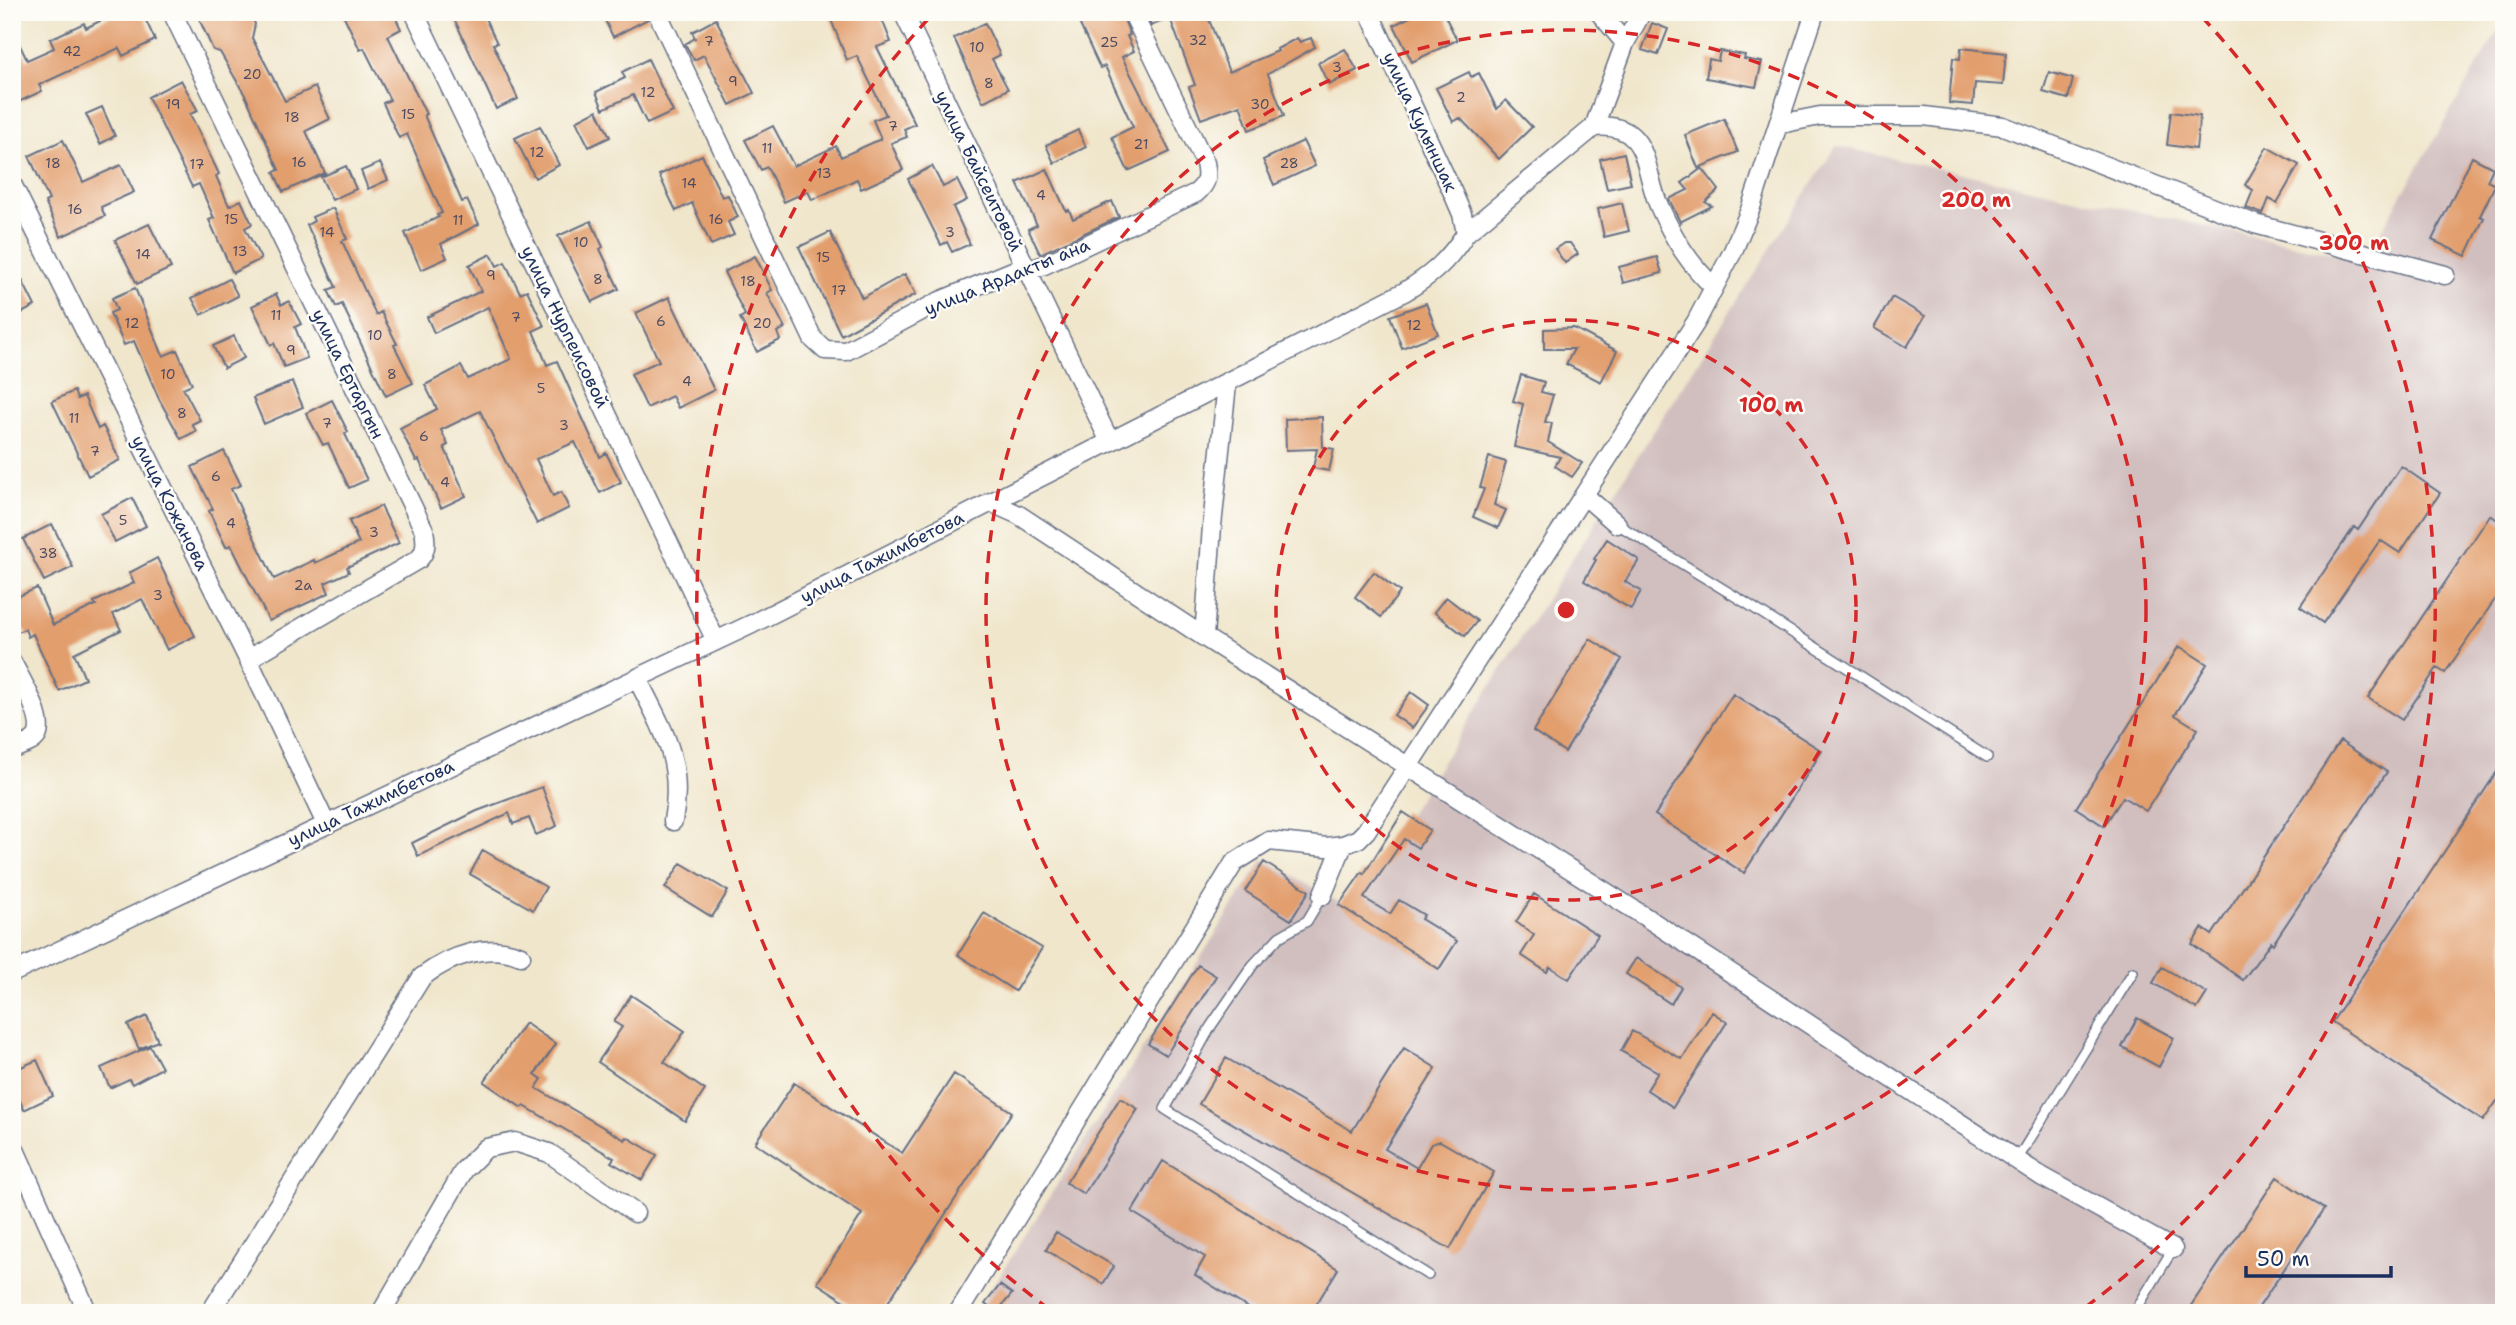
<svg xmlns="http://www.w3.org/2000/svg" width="2516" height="1325" viewBox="0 0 2516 1325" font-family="'Shantell Sans',sans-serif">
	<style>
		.industrial { fill: #d1bfbf }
		.building { fill: #e29e6d }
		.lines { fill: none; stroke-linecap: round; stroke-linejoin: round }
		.service-casing { stroke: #666f84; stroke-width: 12 }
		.minor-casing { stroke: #666f84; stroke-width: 21 }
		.service { stroke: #fff; stroke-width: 9 }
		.minor { stroke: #fff; stroke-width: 18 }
		.ring { fill: none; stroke: #d62828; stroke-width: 3.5; stroke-dasharray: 12 9 }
		.labels { text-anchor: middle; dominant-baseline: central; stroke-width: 5; stroke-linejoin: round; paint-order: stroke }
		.number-label { font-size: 14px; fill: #4d4b62 }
		.street-label { font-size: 18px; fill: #1b2f5e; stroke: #fdfcf7 }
		.centre { fill: #d62828; stroke: #fdfcf7; stroke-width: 3.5 }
		.ring-label { font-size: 21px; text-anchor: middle; font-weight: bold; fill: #d62828; stroke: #fdfcf7; stroke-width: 5; stroke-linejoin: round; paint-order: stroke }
	</style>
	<rect width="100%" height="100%" fill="#fdfcf7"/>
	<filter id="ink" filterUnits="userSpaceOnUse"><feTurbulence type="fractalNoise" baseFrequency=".0143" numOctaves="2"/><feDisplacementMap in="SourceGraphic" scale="14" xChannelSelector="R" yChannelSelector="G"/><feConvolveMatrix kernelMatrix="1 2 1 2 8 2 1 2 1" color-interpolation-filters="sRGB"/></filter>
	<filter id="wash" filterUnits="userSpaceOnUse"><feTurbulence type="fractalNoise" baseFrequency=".00686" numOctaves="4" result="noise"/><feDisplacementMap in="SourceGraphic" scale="28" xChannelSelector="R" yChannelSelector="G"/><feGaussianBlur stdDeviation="1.57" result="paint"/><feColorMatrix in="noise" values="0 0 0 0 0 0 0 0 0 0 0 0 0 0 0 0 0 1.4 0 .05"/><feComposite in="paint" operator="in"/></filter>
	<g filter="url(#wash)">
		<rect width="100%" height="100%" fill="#f0e6cc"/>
		<path class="industrial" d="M2504,20V1313H976L1263,859L1349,908L1836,146L2364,260Z"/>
		<g id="blocks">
			<path class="building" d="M118,12H142L155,40L123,56L119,48L39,85L42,91L12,105V29L27,60L54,48L50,39L84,23L86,28Z
				M196,12H250L255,24L252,38L285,101L315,87L330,119L306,131L325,173L283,192L274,172L279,170L246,97L220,52L213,50Z
				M342,12H393L401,29L388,36L426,114L424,115L462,202L467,200L479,224L441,244L447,258L421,270L405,233L439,217L437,215L442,213L407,134L399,138L383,103L390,100L364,48L360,50Z
				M451,12H482L497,43L493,44L518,99L496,109Z
				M601,12H646L648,19L613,37Z
				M828,12H879L891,42L877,47L915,124L904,129L907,137L891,143L903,170L861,189L857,179L812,200L808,191L784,202L767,167L761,170L745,140L773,126L794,166L836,146L841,157L881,139L873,120L886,115L857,56L847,60Z
				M1074,12H1121L1130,35L1127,36L1134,51L1122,57L1170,152L1128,171L1112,137L1133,127L1105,66L1100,68Z
				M1145,12H1206L1229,72L1278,51L1277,49L1297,38L1300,42L1311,38L1315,47L1268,74L1284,116L1249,130L1240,105L1201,119L1189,87L1195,85L1170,18L1151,26Z
				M1408,12H1443L1457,40L1412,62L1394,25L1410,17Z
				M716,19L754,93L730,105L704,55L694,60L685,44L695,38L692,32Z
				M985,23L1000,55L992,59L1008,89L983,102L954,38Z
				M1652,23L1668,29L1658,55L1642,50Z
				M1961,48L2006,53L2003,85L1975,83L1973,105L1949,103L1953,58L1960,59Z
				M1345,49L1357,70L1329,85L1318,63Z
				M1720,51L1745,55L1744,59L1762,62L1756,87L1706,78L1709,59L1718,61Z
				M648,59L673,112L647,124L633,95L603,109L596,92L625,78L622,72Z
				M1469,72L1471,77L1479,73L1497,109L1506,100L1532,127L1499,159L1460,118L1453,122L1436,88Z
				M2049,72L2073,79L2068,99L2043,92Z
				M181,80L198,111L190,114L219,174L216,176L229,206L241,200L252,224L245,228L261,259L233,273L209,220L214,218L199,184L192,187L148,97Z
				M102,107L115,136L100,144L86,114Z
				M597,110L610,137L589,147L576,121Z
				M2171,112L2200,116L2196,149L2167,145Z
				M1724,119L1738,152L1698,168L1685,135Z
				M540,126L559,165L535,178L515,138Z
				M1078,130L1086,147L1054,163L1046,145Z
				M63,140L83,182L121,165L134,192L101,207L105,216L61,237L45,202L49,200L29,156Z
				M1303,141L1315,166L1274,185L1263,160Z
				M2267,147L2299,165L2277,203L2269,199L2263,214L2246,208L2253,190L2245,185Z
				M1624,153L1631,184L1607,189L1600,159Z
				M702,155L722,197L728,195L738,217L728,222L734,235L711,245L692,203L676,211L659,175Z
				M2472,157L2493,168L2487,181L2495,185L2480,216L2484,218L2466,256L2432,240Z
				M380,163L388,180L368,189L361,171Z
				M346,166L356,189L332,200L321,177Z
				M932,166L943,187L957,180L967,200L953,207L970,244L952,252L947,242L941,245L908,179Z
				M1702,168L1719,190L1705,202L1712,206L1680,222L1669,199L1688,190L1682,183Z
				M1047,169L1066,211L1069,210L1073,219L1112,201L1119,217L1040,254L1028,229L1037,225L1017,183Z
				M1622,203L1629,231L1604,237L1598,209Z
				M333,208L347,239L342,241L376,315L381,312L397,344L394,345L413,383L386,396L342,304L336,307L328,290L336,287L307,225L314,221L312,217Z
				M591,221L603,247L600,249L619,289L592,302L558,236Z
				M149,224L171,268L137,284L115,240Z
				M830,232L862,298L905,274L916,294L841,335L799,247Z
				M1564,243H1570L1578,254L1565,263L1555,249Z
				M491,254L497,266L505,262L520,293L527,290L544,326L533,331L547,365L557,361L600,457L606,453L621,482L600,493L575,442L536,459L553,496L561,492L569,508L537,524L480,411L441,430L448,445L444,447L466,496L441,508L419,460L416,461L400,428L437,409L425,385L461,366L468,379L511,359L488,307L434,333L427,317L481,291L469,265Z
				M755,256L772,290L767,293L785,328L777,332L780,340L757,352L740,318L745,315L724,272Z
				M1657,257L1662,273L1623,283L1619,267Z
				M12,260L35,306L12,318Z
				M229,279L238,296L201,315L192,298Z
				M135,288L163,356L177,350L192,384L183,388L200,420L192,424L196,431L181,439L159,399L134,341L124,345L110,313L117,310L112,298Z
				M276,294L281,305L289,301L301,324L295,327L307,358L284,367L274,343L271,345L252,306Z
				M669,297L714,390L678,408L672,396L647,408L631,374L659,361L636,313Z
				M1892,297L1925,316L1907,347L1874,328Z
				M1426,303L1438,334L1402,348L1390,316Z
				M1544,329L1574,328L1617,351L1601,382L1566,364L1574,349H1544Z
				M234,336L244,358L224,368L213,346Z
				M1521,375L1544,382L1541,392L1553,395L1545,422L1552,423L1548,442L1582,463L1572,477L1555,466L1560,457L1514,447L1523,404L1513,401Z
				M292,382L303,407L264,424L253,398Z
				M74,391L77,399L84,396L98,429L103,426L120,460L88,476L52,401Z
				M332,400L348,432L345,434L367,480L349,488L328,443L323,445L306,413Z
				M1322,417L1323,447L1334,449L1329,471L1313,468L1317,449L1286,450L1285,419Z
				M224,451L241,485L231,489L274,579L314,560L315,563L359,543L349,521L381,506L399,543L347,567L349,572L325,583L329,593L269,621L231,545L226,547L209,511L213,509L192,467Z
				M1489,457L1506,462L1494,505L1506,510L1498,528L1473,517L1484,489L1480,488Z
				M2401,466L2440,493L2400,553L2380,540L2323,623L2300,607L2354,527L2358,530Z
				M132,498L146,526L115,542L101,514Z
				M2490,515L2504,524V586L2445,673L2437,668L2402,720L2368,698Z
				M52,524L73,567L44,581L23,539Z
				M1607,539L1639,560L1625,582L1641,591L1631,609L1584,581L1596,560L1594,559Z
				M157,558L195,636L167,650L142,599L113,614L121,630L74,653L85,679L59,691L33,634L28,637L25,629L12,634V599L37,588L53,625L96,605L94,602L134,583L129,573Z
				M1374,572L1400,592L1381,617L1355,597Z
				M1446,597L1477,621L1465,636L1434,612Z
				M1590,639L1622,659L1565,752L1533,731Z
				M2179,646L2207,664L2175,715L2198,729L2146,811L2123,797L2104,826L2076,808Z
				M1411,692L1429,705L1412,728L1394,715Z
				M1733,694L1822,751L1744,873L1655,815Z
				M2340,741L2387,772L2273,944L2271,942L2243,980L2192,944L2202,928L2212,935Z
				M2504,761V1106L2497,1101L2483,1121L2332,1022Z
				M542,787L557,826L536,835L529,818L513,824L509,813L418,856L412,843L477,811Z
				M1403,812L1430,830L1418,848L1404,839L1364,898L1390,914L1399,900L1424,915L1421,919L1457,941L1439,969L1339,905L1362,872L1364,874Z
				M483,850L546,887L533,910L470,874Z
				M1264,862L1309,891L1291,920L1245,891Z
				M681,863L728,891L712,917L665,888Z
				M1534,894L1598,935L1569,979L1550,967L1547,972L1521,955L1534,935L1516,922Z
				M984,913L1042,948L1015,991L958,955Z
				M1636,958L1681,987L1671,1004L1626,974Z
				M1198,965L1216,976L1166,1055L1148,1044Z
				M2162,967L2207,993L2197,1009L2153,983Z
				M631,995L685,1031L664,1062L705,1090L685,1121L598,1062L622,1027L614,1022Z
				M1712,1012L1727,1022L1673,1107L1647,1090L1658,1072L1621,1051L1632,1031L1682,1059Z
				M147,1016L158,1041L139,1049L128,1025Z
				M2137,1018L2174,1038L2159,1067L2122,1047Z
				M525,1023L556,1044L535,1074L542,1079L536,1088L625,1140L627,1137L657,1155L642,1180L611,1162L614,1158L524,1106L522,1108L484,1082Z
				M150,1046L162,1068L132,1084L129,1079L110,1088L101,1068Z
				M1404,1048L1436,1068L1385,1149L1417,1168L1431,1144L1440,1141L1494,1172L1450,1249L1199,1104L1226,1058L1352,1131Z
				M37,1060L53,1096L24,1110L12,1083V1071Z
				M954,1074L1012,1112L881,1313H863L817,1283L862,1214L755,1143L794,1083L902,1153Z
				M1120,1098L1138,1109L1084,1194L1066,1183Z
				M1163,1161L1338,1269L1311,1313H1256L1195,1275L1205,1257L1132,1212Z
				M2277,1177L2324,1209L2255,1313H2186Z
				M1056,1232L1114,1266L1103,1284L1046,1250Z
				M1000,1285L1012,1294L996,1313L985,1304Z"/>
		</g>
	</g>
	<g filter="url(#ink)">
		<use href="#blocks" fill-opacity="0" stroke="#666f84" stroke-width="2"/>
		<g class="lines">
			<defs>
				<path id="service" d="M1617,524L1746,603L1987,757
					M1322,896L1307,921L1279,937L1253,965L1211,1026L1165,1109L1428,1275
					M2017,1160L2133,972
					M2134,1313L2173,1249"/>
				<path id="minor" d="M172,12L424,530C426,541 427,551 419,559L248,659
					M414,12L716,641
					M657,12L813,339L825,350L846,351L940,301L1015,270L1033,269L1044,265L1196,193C1207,184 1208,177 1205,163L1132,12
					M903,12L1110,442
					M1369,12L1452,191L1462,214L1466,233
					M1599,12L1625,43
					M1780,124L1820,116H1924L2003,126L2255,224L2445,275
					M1594,127C1652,121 1643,173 1660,208C1674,239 1689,264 1714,287
					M12,184L248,659L326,824
					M1584,495L1617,524
					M990,502L1019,515L1204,637L1647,918L2041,1176L2173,1249
					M1204,637L1212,526L1227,384
					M12,662C20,678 46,719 37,736C33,743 20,746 12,749
					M638,680C663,730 684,762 673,821
					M1322,896L1343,845
					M12,973L752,624L1404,292C1432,275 1448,261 1466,233L1594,127L1625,43L1642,12
					M12,1143L88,1313
					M210,1313L422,977C450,956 487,942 521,956
					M381,1313L464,1170L486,1148L515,1142L549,1153L635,1213
					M958,1313L1234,863L1269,841L1327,847L1343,845L1358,839L1366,831L1696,322L1733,251L1750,210L1815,12"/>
			</defs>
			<use href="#service" class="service-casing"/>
			<use href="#minor" class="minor-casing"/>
			<use href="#service" class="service"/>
			<use href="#minor" class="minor"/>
		</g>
	</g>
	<g class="ring">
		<circle cx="1566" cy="610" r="290"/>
		<circle cx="1566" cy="610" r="580"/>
		<path d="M1049 1309A870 870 0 0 1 930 17M2202 17A870 870 0 0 1 2083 1309"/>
	</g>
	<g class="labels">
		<g class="number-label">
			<text x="1198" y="40">32</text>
			<text x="709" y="41">7</text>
			<text x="1109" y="42">25</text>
			<text x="977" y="47">10</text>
			<text x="72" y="51">42</text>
			<text x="1337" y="67">3</text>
			<text x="252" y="74">20</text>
			<text x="733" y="81">9</text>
			<text x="989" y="83">8</text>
			<text x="648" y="92">12</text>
			<text x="1461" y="97">2</text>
			<text x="173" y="104">19</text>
			<text x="1260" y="104">30</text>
			<text x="408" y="114">15</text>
			<text x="292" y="117">18</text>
			<text x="893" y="126">7</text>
			<text x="1141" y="144">21</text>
			<text x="767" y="148">11</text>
			<text x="537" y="152">12</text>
			<text x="299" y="162">16</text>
			<text x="53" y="163">18</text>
			<text x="1289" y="163">28</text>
			<text x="197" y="164">17</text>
			<text x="824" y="173">13</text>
			<text x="689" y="183">14</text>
			<text x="1041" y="195">4</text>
			<text x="75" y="209">16</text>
			<text x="231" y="219">15</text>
			<text x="716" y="219">16</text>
			<text x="458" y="220">11</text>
			<text x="327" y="232">14</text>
			<text x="950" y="232">3</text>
			<text x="581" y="242">10</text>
			<text x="240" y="251">13</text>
			<text x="143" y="254">14</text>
			<text x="823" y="257">15</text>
			<text x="491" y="275">9</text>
			<text x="598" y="279">8</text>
			<text x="748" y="281">18</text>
			<text x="839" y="290">17</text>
			<text x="276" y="315">11</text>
			<text x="516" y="317">7</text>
			<text x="661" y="321">6</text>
			<text x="132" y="323">12</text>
			<text x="762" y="323">20</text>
			<text x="1414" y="325">12</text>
			<text x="375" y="335">10</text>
			<text x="291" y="350">9</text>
			<text x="168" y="374">10</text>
			<text x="392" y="374">8</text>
			<text x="687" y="381">4</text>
			<text x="541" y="388">5</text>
			<text x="182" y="413">8</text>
			<text x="74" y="418">11</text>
			<text x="327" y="423">7</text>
			<text x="564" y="425">3</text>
			<text x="424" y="436">6</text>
			<text x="95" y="451">7</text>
			<text x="216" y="476">6</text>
			<text x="445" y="482">4</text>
			<text x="123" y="520">5</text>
			<text x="231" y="523">4</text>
			<text x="374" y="532">3</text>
			<text x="48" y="553">38</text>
			<text x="303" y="585">2а</text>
			<text x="158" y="595">3</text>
		</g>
		<g class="street-label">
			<text transform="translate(1420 122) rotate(65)">улица Кулыншак</text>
			<text transform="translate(979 171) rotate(64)">улица Байсеитовой</text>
			<text transform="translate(1007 277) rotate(-22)">улица Ардакты ана</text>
			<text transform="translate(565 327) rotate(64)">улица Нурпеисовой</text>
			<text transform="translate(348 374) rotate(64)">улица Ертаргын</text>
			<text transform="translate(170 503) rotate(63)">улица Кожанова</text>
			<text transform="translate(882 557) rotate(-27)">улица Тажимбетова</text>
			<text transform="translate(371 803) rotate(-25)">улица Тажимбетова</text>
		</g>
	</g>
	<circle cx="1566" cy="610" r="10" class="centre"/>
	<g class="ring-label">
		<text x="1976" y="207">200 m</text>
		<text x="2354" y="250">300 m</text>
		<text x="1771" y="412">100 m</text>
	</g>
	<rect width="2516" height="1325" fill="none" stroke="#fdfcf7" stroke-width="42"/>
	<path d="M2246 1266v10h145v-10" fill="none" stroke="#1b2f5e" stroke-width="3.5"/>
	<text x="2257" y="1266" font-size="21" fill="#1b2f5e" stroke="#fdfcf7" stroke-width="5" paint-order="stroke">50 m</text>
</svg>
